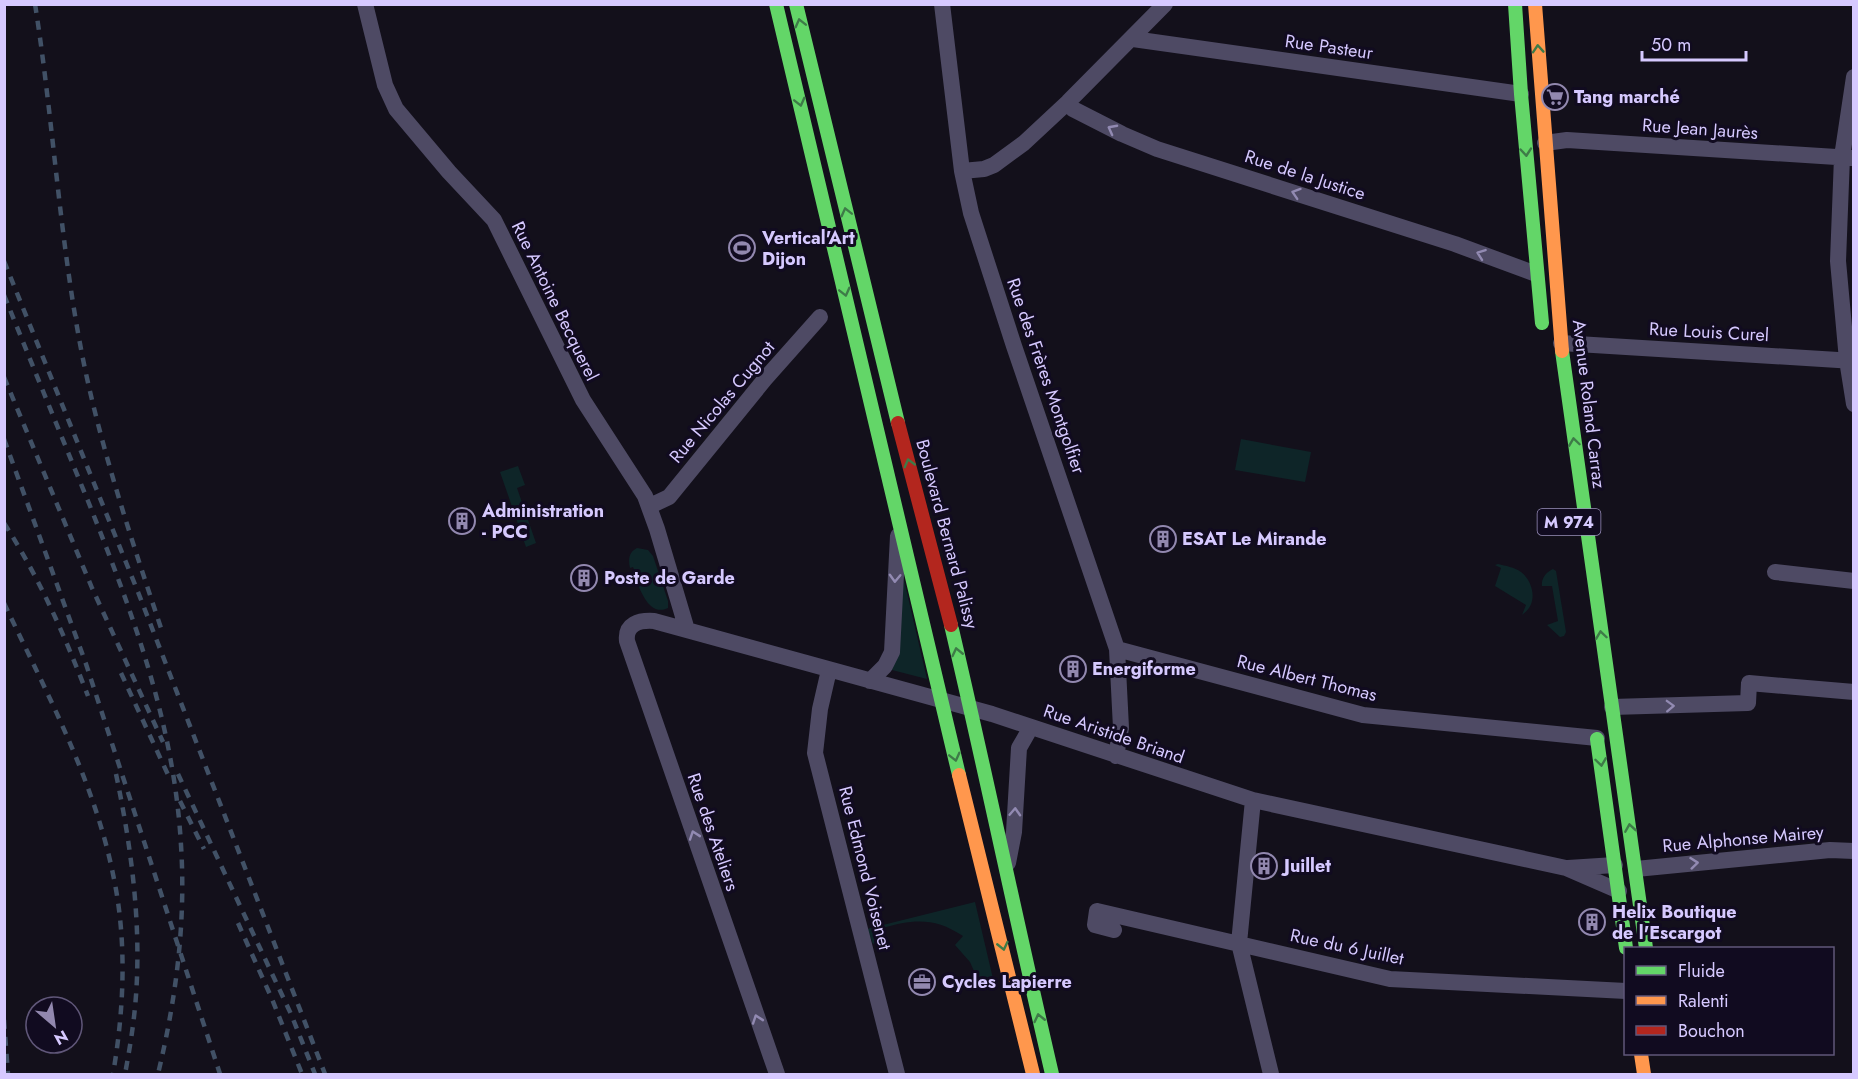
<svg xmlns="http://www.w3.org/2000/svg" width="1858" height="1079" viewBox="0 0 1858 1079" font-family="Jost,sans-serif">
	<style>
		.green { fill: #0e2528 }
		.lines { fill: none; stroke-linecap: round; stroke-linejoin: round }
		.street { stroke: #4e4a64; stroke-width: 16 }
		.fast { stroke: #63d668; stroke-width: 14 }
		.slow { stroke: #ff974d; stroke-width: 14 }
		.jam { stroke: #b3261e; stroke-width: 14 }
		.rail { stroke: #415166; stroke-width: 4.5; stroke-dasharray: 9 8; stroke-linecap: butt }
		.oneway { stroke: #3e7b48 }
		.oneway2 { stroke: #928ab2 }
		.labels { text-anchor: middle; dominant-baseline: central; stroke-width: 6; stroke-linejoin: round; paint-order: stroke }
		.shield { fill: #110b20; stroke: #9b90bc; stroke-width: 1.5 }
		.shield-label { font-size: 16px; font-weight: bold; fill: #d6c9ff }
		.street-label { font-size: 18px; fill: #d6c9ff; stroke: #110b20 }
		.poi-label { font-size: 18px; font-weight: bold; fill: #d6c9ff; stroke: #110b20; text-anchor: start }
	</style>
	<rect width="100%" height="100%" fill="#13101b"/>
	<path class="green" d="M1241,439L1311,452L1305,482L1235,470Z
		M518,466L525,485L517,488L536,543L526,547L500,472Z
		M637,548L648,550L653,556L668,601V608C651,616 643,596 637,583L639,581L633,567L630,568C628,559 629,552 637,548Z
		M1498,564C1506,566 1514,567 1521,572C1534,582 1538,604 1523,614L1522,615L1526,605L1495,586L1501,568L1495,565Z
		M1553,569L1556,571L1566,632L1564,636L1560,637L1547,625L1558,621L1552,586H1542C1541,579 1546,572 1553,569Z
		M904,580L927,679L892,670Z
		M975,902L994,983L981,987L970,962L955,945L963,936C935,917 913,919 882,928V939L873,944L867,929Z"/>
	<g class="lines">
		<path class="street" d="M365,4L385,85L396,109L449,172L494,220L583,400L645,496L657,529L687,630
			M942,4L962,171L971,213L1014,346L1117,649L1121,728L1116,756
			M1133,39L1521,94
			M1854,77L1842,157L1838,261L1847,360L1854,404
			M1068,102L1073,109L1122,134L1157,149L1455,244L1536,274
			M1545,143L1567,140L1852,158
			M962,171L984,169L994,165L1024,143L1068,102L1165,4
			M1561,343L1854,361
			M650,506L669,497L765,379L820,317
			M1775,572L1854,581
			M1117,649L1363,715L1597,738
			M829,670L820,709L815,753L897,1074
			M870,681L885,666L892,652L898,536
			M1612,707L1748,703L1749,683L1854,692
			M1253,800L1239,943L1271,1074
			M1008,863L1014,832L1019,748L1031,727
			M1568,868L1615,865
			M1636,869L1830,850L1854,851
			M1114,930L1095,925L1097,911L1390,979L1626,991
			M777,1074L627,641C625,624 639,620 654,621L992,714L1253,800L1566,868L1619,891"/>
		<path class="fast" d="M776,4L959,775
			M796,4L898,423
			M1515,4L1521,94L1542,323
			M1562,351L1646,948
			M951,625C986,774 1017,924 1052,1074
			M1597,739L1626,948"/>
		<path class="slow" d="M1535,4L1562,351
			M959,775L1033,1074
			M1641,1054L1644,1074"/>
		<path class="jam" d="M898,423L951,625"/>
		<path class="rail" d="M35,4C54,125 60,249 85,369C104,458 133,544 162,631
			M4,261L138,592L325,1074
			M4,295C32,364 60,433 88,501C133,614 174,723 181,845C186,923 176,999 158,1074
			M4,377L92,588L163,742
			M4,439L86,664L220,1074
			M4,523C40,579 64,634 88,696
			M4,603C46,692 95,781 114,879C127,943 124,1010 113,1074
			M121,673L170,779
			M116,774C133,855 144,942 133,1025C131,1041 128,1058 125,1074
			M178,774L291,1014L315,1074
			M180,801L204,849
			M238,923L272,999L302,1074
			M4,1020L8,1074"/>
	</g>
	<defs><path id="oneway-chevron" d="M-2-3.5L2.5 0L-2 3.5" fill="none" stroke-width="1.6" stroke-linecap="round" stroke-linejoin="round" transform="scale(1.5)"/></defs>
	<g class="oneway">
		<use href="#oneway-chevron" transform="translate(800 23) rotate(-104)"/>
		<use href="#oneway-chevron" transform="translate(1538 49) rotate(-94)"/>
		<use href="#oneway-chevron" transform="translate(800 102) rotate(76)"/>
		<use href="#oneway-chevron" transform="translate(1526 152) rotate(85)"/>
		<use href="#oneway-chevron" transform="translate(846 212) rotate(-104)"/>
		<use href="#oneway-chevron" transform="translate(845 292) rotate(76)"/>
		<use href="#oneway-chevron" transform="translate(1574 442) rotate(-98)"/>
		<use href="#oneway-chevron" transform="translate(909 463) rotate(-105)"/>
		<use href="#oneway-chevron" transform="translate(1601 635) rotate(-98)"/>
		<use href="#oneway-chevron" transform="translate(957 652) rotate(-103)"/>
		<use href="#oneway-chevron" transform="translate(955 757) rotate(76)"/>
		<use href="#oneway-chevron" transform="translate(1601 762) rotate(82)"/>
		<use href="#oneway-chevron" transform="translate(1630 828) rotate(-99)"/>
		<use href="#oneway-chevron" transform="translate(1003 946) rotate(77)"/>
		<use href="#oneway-chevron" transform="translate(1039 1018) rotate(-103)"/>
	</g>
	<g class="oneway2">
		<use href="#oneway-chevron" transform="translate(1112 129) rotate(-152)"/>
		<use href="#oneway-chevron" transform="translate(1296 193) rotate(-162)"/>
		<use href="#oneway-chevron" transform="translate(1481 254) rotate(-160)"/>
		<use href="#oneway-chevron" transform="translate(895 578) rotate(92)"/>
		<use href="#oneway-chevron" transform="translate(1670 706) rotate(-2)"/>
		<use href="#oneway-chevron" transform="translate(1015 812) rotate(-87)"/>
		<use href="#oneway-chevron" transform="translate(694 835) rotate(-109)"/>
		<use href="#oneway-chevron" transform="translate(1694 863) rotate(-6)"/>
		<use href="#oneway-chevron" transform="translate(757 1019) rotate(-109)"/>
	</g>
	<defs>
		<symbol id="supermarket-ring" viewBox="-11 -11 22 22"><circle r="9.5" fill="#110b20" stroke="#9288af" stroke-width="1.5"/><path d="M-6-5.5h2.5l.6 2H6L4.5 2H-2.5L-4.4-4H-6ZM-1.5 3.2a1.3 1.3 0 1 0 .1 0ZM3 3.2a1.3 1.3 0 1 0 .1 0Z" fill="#9288af"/></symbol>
		<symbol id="stadium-ring" viewBox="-11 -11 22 22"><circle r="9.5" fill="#110b20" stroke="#9288af" stroke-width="1.5"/><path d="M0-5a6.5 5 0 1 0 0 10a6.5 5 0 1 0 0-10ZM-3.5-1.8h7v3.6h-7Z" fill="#9288af"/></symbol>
		<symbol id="building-ring" viewBox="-11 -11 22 22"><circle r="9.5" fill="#110b20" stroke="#9288af" stroke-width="1.5"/><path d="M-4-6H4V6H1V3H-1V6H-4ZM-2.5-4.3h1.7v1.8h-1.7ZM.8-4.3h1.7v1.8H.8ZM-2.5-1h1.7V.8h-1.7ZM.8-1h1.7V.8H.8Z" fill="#9288af"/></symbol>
		<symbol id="office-ring" viewBox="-11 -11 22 22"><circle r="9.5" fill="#110b20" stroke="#9288af" stroke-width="1.5"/><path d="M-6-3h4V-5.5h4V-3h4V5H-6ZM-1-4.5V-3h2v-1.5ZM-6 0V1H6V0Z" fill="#9288af"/></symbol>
	</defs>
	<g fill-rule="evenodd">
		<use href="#supermarket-ring" x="1540" y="82" width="30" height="30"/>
		<use href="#stadium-ring" x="727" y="233" width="30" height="30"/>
		<use href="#building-ring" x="447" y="506" width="30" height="30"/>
		<use href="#building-ring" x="1148" y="524" width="30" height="30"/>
		<use href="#building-ring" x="569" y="563" width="30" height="30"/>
		<use href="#building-ring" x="1058" y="654" width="30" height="30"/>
		<use href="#building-ring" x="1249" y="851" width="30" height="30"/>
		<use href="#building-ring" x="1577" y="907" width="30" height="30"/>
		<use href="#office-ring" x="907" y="967" width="30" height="30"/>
	</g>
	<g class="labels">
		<rect class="shield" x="1537.5" y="509" width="63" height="26" rx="4.5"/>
		<g class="shield-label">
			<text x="1569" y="522">M 974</text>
		</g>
		<g class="street-label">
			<text transform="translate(1329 47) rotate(8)">Rue Pasteur</text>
			<text transform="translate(1700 129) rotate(4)">Rue Jean Jaurès</text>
			<text transform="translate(1305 175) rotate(18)">Rue de la Justice</text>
			<text transform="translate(555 301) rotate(64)">Rue Antoine Becquerel</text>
			<text transform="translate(1709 332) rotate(3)">Rue Louis Curel</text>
			<text transform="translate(1046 376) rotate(71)">Rue des Frères Montgolfier</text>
			<text transform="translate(722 402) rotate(-50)">Rue Nicolas Cugnot</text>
			<text transform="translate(1589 404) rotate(83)">Avenue Roland Carraz</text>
			<text transform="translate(947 534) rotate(75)">Boulevard Bernard Palissy</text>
			<text transform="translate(1307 678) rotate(14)">Rue Albert Thomas</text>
			<text transform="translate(1114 734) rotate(19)">Rue Aristide Briand</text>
			<text transform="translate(713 832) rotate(71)">Rue des Ateliers</text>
			<text transform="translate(1743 839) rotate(-5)">Rue Alphonse Mairey</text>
			<text transform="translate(865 868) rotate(76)">Rue Edmond Voisenet</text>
			<text transform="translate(1347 947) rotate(12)">Rue du 6 Juillet</text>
		</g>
		<g class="poi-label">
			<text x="1574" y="97">Tang marché</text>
			<text x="762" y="238">Vertical'Art<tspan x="762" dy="21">Dijon</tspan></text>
			<text x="482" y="511">Administration<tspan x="482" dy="21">- PCC</tspan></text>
			<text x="1182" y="539">ESAT Le Mirande</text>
			<text x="604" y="578">Poste de Garde</text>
			<text x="1092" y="669">Energiforme</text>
			<text x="1284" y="866">Juillet</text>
			<text x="1612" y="912">Helix Boutique<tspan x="1612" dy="21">de l'Escargot</tspan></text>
			<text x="942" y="982">Cycles Lapierre</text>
		</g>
	</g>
	<rect width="1858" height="1079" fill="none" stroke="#d6c9ff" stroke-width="12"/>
	<rect x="1624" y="947" width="210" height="108" fill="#110b20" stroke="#605779" stroke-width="1.5"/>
	<rect x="1636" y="966" width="30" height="9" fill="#63d668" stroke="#605779" stroke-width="1.5"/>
	<text x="1678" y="977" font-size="18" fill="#d6c9ff">Fluide</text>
	<rect x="1636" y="996" width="30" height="9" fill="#ff974d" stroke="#605779" stroke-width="1.5"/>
	<text x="1678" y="1007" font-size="18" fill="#d6c9ff">Ralenti</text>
	<rect x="1636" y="1026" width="30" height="9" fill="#b3261e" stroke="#605779" stroke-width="1.5"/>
	<text x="1678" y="1037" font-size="18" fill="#d6c9ff">Bouchon</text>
	<g transform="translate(54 1025) rotate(151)"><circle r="28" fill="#110b20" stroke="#605779" stroke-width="1.5"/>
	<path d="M0-4.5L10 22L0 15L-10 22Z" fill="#9288af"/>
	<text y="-9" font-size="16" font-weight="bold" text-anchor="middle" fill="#d6c9ff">N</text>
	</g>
	<path d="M1642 51v9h104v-9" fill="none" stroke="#d6c9ff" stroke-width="3"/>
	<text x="1651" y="51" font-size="18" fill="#d6c9ff" stroke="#110b20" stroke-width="4.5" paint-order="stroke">50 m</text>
</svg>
